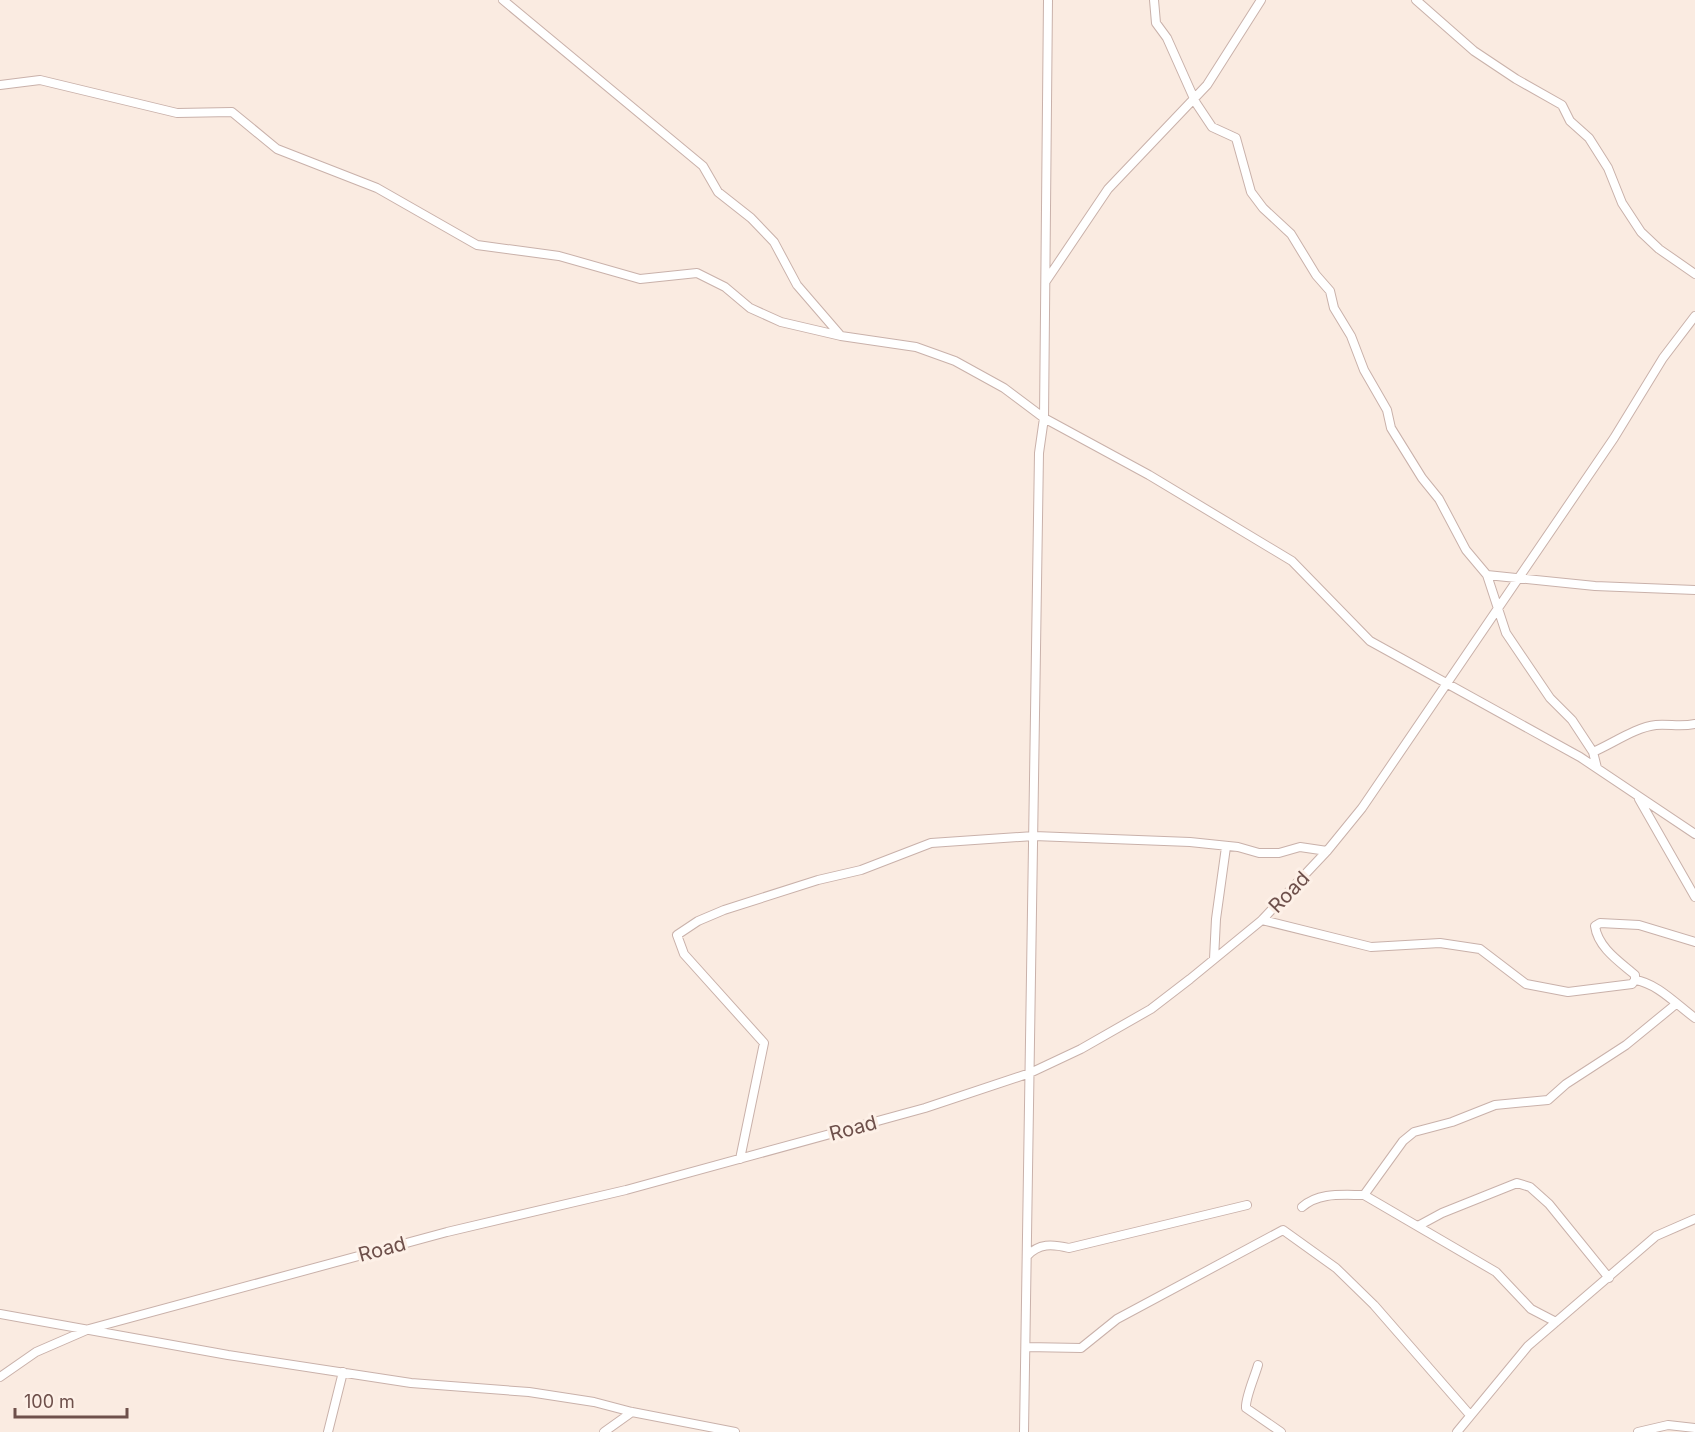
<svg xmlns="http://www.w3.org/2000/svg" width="1695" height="1432" viewBox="0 0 1695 1432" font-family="Inter,sans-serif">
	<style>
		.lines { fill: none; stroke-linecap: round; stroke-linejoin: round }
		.minor-casing { stroke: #c9b1aa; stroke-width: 10 }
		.minor { stroke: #fff; stroke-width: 8 }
		.labels { text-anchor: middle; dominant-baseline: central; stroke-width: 6; stroke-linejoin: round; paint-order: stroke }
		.street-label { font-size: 20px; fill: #6e504b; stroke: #fdf0e7 }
	</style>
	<rect width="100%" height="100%" fill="#faebe1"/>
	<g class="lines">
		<defs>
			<path id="minor" d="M503,0L703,166L718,192L751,218L774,242L797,285L841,336L916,347L955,361L1004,388L1044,418L1149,475L1292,561L1370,641L1580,757L1695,834
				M1154,0L1156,23L1167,38L1196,103L1212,127L1236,138L1251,192L1263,208L1291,234L1316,275L1330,291L1334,308L1351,336L1364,370L1387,410L1391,428L1422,478L1439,499L1466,550L1487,575L1506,633L1550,698L1572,720L1593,752
				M1416,0L1474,51L1516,79L1562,105L1570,121L1589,138L1608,168L1622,203L1641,232L1659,249L1695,274
				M0,85L40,80L177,113L232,112L277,149L377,188L477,245L559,256L640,279L697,273L725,287L750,308L781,322L841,336
				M1046,281L1108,189L1207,85L1261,0
				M1487,575L1595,586L1695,590
				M1597,768L1593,752C1612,744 1636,727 1656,725C1670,724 1681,727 1695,724
				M1639,799L1695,897
				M1262,920L1371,947L1440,943L1480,949L1526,984L1568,992L1632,984L1635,980V975C1620,962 1598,948 1595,926L1600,923L1639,925L1695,942
				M1214,959L1216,919L1226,847
				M1635,980C1657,983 1677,1005 1695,1018
				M740,1159L764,1043L684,954L677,935L698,921L724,910L818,880L861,870L931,843L1034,836L1190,842L1238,847L1259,853H1279L1300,847L1327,851
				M1364,1195L1496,1272L1531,1309L1556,1322
				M1302,1207C1319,1192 1342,1195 1364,1195L1403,1141L1414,1132L1452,1122L1495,1105L1548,1100L1566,1084L1626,1045L1676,1004
				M1418,1226L1442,1213L1517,1183L1530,1187L1549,1204L1609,1278
				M1027,1256C1039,1243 1052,1244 1069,1248L1247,1205
				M0,1314L228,1355L411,1383L529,1392L594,1402L632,1412L735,1432
				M1026,1347L1081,1348L1117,1319L1283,1230L1336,1268L1374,1305L1470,1415
				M1258,1365C1255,1376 1245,1398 1246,1408L1281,1432
				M0,1377L36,1352L89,1329L447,1232L626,1190L925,1108L1030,1073L1081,1049L1151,1009L1190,979L1262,920L1327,851L1362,808L1614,438L1663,358L1695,316
				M328,1432L343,1372
				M604,1432L632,1412
				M1024,1432L1039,453L1044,418L1048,0
				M1457,1432L1528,1346L1656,1236L1695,1219
				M1638,1432L1668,1425L1695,1428"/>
		</defs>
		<use href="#minor" class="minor-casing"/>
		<use href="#minor" class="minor"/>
	</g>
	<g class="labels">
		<g class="street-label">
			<text transform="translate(1289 892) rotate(-46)">Road</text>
			<text transform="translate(853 1128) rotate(-15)">Road</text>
			<text transform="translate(382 1249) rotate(-15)">Road</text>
		</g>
	</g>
	<path d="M15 1408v9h112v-9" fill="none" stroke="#6e504b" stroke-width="3"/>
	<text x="24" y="1408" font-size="18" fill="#6e504b" stroke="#fdf0e7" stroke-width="4.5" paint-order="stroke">100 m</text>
</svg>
